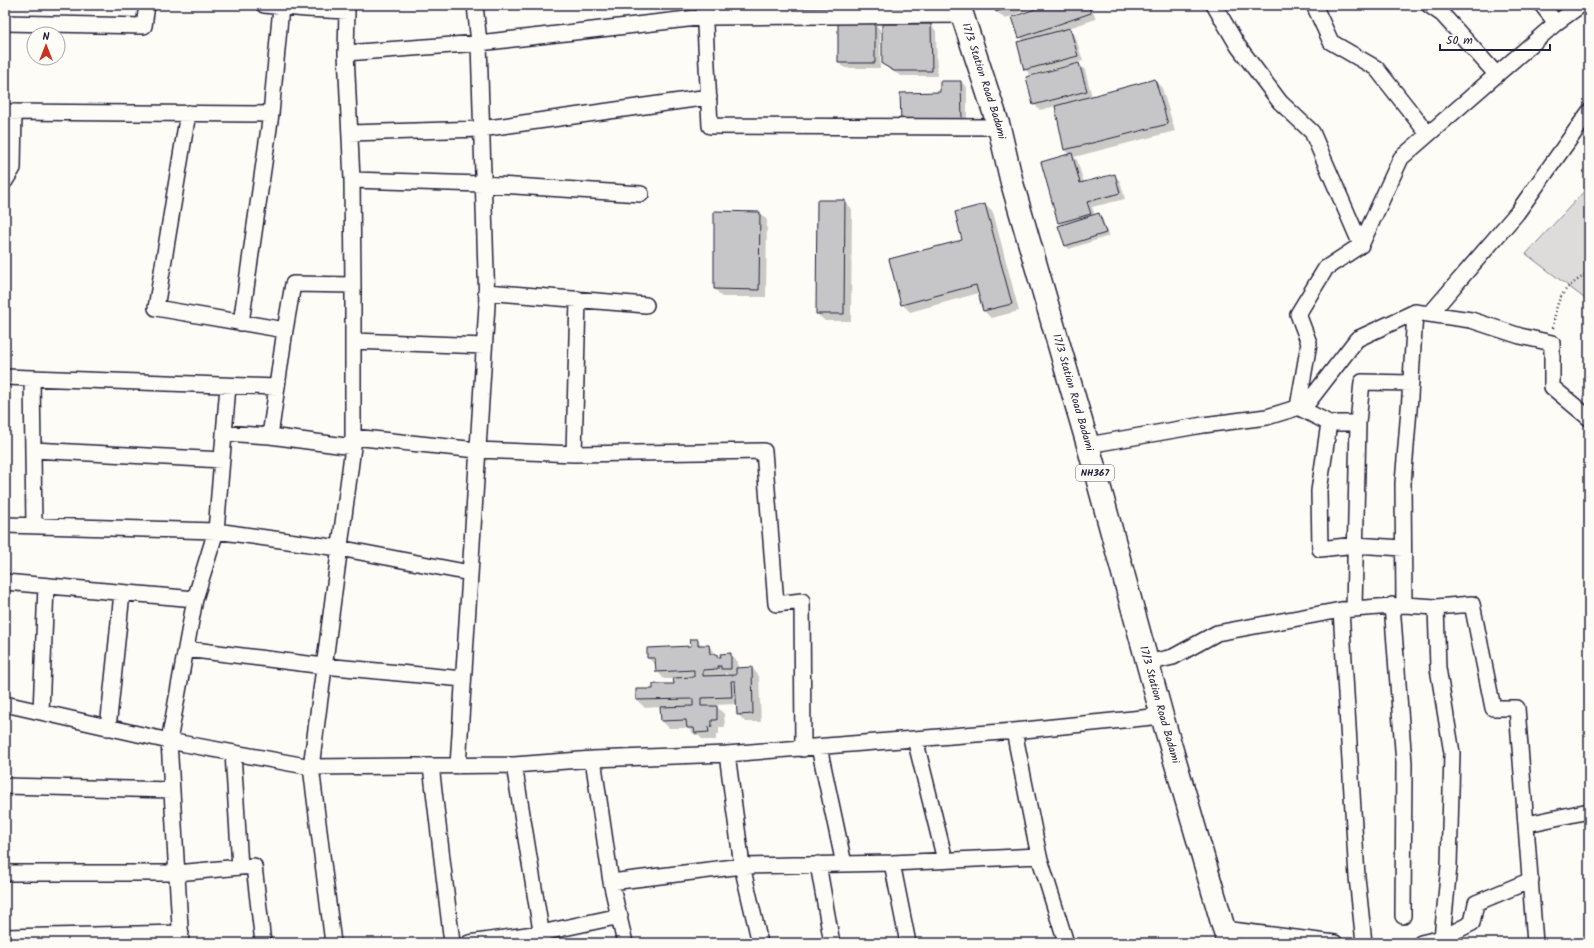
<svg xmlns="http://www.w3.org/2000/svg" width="1594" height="948" viewBox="0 0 1594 948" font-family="Kalam,sans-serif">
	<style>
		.green { fill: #dddcdb; stroke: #807f8b }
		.shadow { fill: #0003; fill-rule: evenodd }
		.building { fill: #c6c6c8; stroke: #22223b }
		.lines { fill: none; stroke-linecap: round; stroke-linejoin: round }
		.street-casing { stroke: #22223b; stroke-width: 18 }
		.highway-casing { stroke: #22223b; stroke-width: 25 }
		.path { stroke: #22223b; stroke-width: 2.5; stroke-dasharray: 1 3; stroke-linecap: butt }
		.street { stroke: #fdfcf7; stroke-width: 15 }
		.highway { stroke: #fdfcf7; stroke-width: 22 }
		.labels { text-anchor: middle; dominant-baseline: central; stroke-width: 3.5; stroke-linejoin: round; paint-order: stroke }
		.shield { fill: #fdfcf7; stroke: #646373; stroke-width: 1 }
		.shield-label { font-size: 10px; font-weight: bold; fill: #22223b }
		.street-label { font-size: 11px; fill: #22223b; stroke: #fdfcf7 }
	</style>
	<rect width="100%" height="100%" fill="#fdfcf7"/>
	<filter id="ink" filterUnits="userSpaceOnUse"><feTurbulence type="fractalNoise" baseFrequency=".025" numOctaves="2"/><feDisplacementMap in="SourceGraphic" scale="8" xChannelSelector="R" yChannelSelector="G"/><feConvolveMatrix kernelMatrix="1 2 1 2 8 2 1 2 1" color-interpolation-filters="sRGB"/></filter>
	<g filter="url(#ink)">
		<path class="green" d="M1589,186V307L1584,298L1526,254Z"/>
		<path class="shadow" d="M859,5H929L930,13L865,12Z
			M994,5H1037L1005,19L997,12Z
			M1050,5H1091L1096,19L1069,28L1075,35L1083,61L1030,75L1025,69L1024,41L1020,37Z
			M874,24L880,29V68H845L839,63Z
			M931,25L936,31L937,76H901L889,69L883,63Z
			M1079,64L1085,70L1092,97L1154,80L1162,88L1175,131L1074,157L1077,160L1084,183L1114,175L1120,181L1125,199L1092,207L1095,215L1099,214L1102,218L1109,236L1069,249L1066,246L1063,226L1059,222L1070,155L1065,150L1056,106L1040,110L1034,104Z
			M961,82L967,87V125L907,126Z
			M845,201L852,209L851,321H825L817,314Z
			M985,205L993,212L1019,311L991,318L984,311L979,293L910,312L902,304L964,240Z
			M760,213L767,220L766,297H722L715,289Z
			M697,640L703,646H709L720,658L730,654L738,662V668H752L759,676L761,722H745L738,714L737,704L715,705L724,714L725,727H719V734H716V740H703L698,735H695L688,728H669L662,721L661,707L645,708L637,700L654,690L675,685L674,679H664L657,671V666L648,658L692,647ZM725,672L729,676H725Z"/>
		<path class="building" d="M858,5H925V7L858,6Z
			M993,5H1013L996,12Z
			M1047,5H1088L1091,13L1019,38L1012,17Z
			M838,23H875V63H838Z
			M882,24H931L932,71H894L882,64Z
			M1070,28L1078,56L1024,70L1017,42Z
			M1079,63L1087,91L1033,105L1026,77Z
			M1155,79L1168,124L1064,150L1055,106Z
			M940,81H961L962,120L901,121L900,93L940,92Z
			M1072,153L1080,183L1115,174L1120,193L1087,202L1091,214L1058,223L1041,162Z
			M817,200H845L844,314H816Z
			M985,204L1012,304L983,311L976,285L901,305L889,259L962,240L955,212Z
			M714,211L760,212L759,290L714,289Z
			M1099,213L1106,233L1065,246L1058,226Z
			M690,639H698V645H709L710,654H717V657H721L720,654L731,653V669H721V666H718V669L703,670V676L736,675V668L752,667L753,714L737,715L735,681H731L732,697L701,698V706H717V720H712V726L708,727L709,732L695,733L694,728H687L686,720L661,721L660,707L693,706V699L636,700V689H653V684H674L673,678L694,677V670L656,672L655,658H647V648L691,646Z"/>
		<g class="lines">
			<defs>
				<path id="street" d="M264,5L306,9
					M306,5V9L347,11L346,53L352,180L353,285V447L311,767L333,943
					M704,5L710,126L999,127
					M1214,5L1238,46L1280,102L1312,132L1361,245
					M1314,5L1331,42L1376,68L1428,134
					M1429,5L1442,14L1497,75
					M5,23L144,26L147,5
					M1556,23L1581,5
					M346,53L479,43L705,17L962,15
					M5,112L271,114L281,7
					M188,113L156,308L285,330L270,436L353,447
					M350,133L481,129L709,97
					M352,180L482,184L641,194
					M5,181L13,168L14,112
					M486,292L646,305
					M1430,314L1517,213L1589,112
					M241,323L271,114
					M285,330L293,284L353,285
					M354,341L484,346
					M5,377L277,387
					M32,378L34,526
					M1329,423L1319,491L1320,549L1355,545L1403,548
					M1358,423L1362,382L1411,383
					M224,433L270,436
					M353,437L477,450L574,454L578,299
					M1088,445L1203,425L1267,417L1306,405L1357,339L1415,312L1471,320L1520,336L1552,343V387L1589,418
					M33,450L222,460
					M574,454L764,451L776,604L802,601L803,749
					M5,525L216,531L228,386
					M5,582L195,599L216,531L339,548L470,573
					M1392,605L1404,763L1403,916
					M1404,605L1403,483L1410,397L1415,312
					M1436,607L1438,668L1452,753L1449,866L1442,938
					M1354,609L1358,423H1329L1298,407L1309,343L1298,314L1326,268L1361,245L1401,158L1556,23L1542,5
					M186,649L324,666L463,679
					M1147,663L1173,657L1217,633L1341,610
					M5,704L169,741L311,767L514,765L593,759L727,754L1014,731L1162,716
					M41,712L46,586
					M108,728L122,593
					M1014,731L1039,856L1066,943
					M915,739L945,860
					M819,747L844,864
					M727,754L742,866L760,943
					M593,759L611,882L625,943
					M514,765L543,943
					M431,766L452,943
					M458,766L487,305L479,43L475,5
					M5,786L172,790
					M1527,824L1589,811
					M892,863L908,943
					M818,864L832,943
					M240,867L254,866L263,943
					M5,873H177L240,867L233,753
					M611,882L742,866L892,863L1039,856
					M1224,929L1335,943
					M5,937L181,933
					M181,943L169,741L195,599
					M469,943L541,933L620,916
					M1364,943L1357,877L1341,610L1404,605L1436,607L1472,604L1493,708H1517L1535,943
					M1421,943L1442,938L1472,923L1476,903L1531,880"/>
				<g id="highway">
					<path id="s1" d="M959,5L999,127L1012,183L1088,445L1162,716L1228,943"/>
				</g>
			</defs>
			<use href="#street" class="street-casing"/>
			<use href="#highway" class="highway-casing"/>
			<path class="path" d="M1553,328C1557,297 1561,289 1589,273"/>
			<use href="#street" class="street"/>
			<use href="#highway" class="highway"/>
		</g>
	</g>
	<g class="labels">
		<rect class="shield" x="1076" y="465" width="38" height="16" rx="3"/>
		<g class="shield-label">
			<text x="1095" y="473">NH367</text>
		</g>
		<g class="street-label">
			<text stroke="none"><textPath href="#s1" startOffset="80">17/3 Station Road Badami</textPath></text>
			<text stroke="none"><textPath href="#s1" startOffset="404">17/3 Station Road Badami</textPath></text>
			<text stroke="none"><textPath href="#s1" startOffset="728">17/3 Station Road Badami</textPath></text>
		</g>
	</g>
	<rect width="1594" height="948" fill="none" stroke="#fdfcf7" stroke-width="20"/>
	<rect x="10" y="10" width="1574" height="928" fill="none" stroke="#22223b" stroke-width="1.5" filter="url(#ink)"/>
	<g transform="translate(46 46)"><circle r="19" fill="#fdfcf7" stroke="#a5a5ac"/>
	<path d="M0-3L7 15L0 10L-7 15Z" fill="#c8321e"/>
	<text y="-6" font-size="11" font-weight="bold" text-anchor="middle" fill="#22223b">N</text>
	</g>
	<path d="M1440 44v6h110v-6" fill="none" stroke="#22223b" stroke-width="2"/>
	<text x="1446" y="44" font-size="12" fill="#22223b" stroke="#fdfcf7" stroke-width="3" paint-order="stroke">50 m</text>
</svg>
